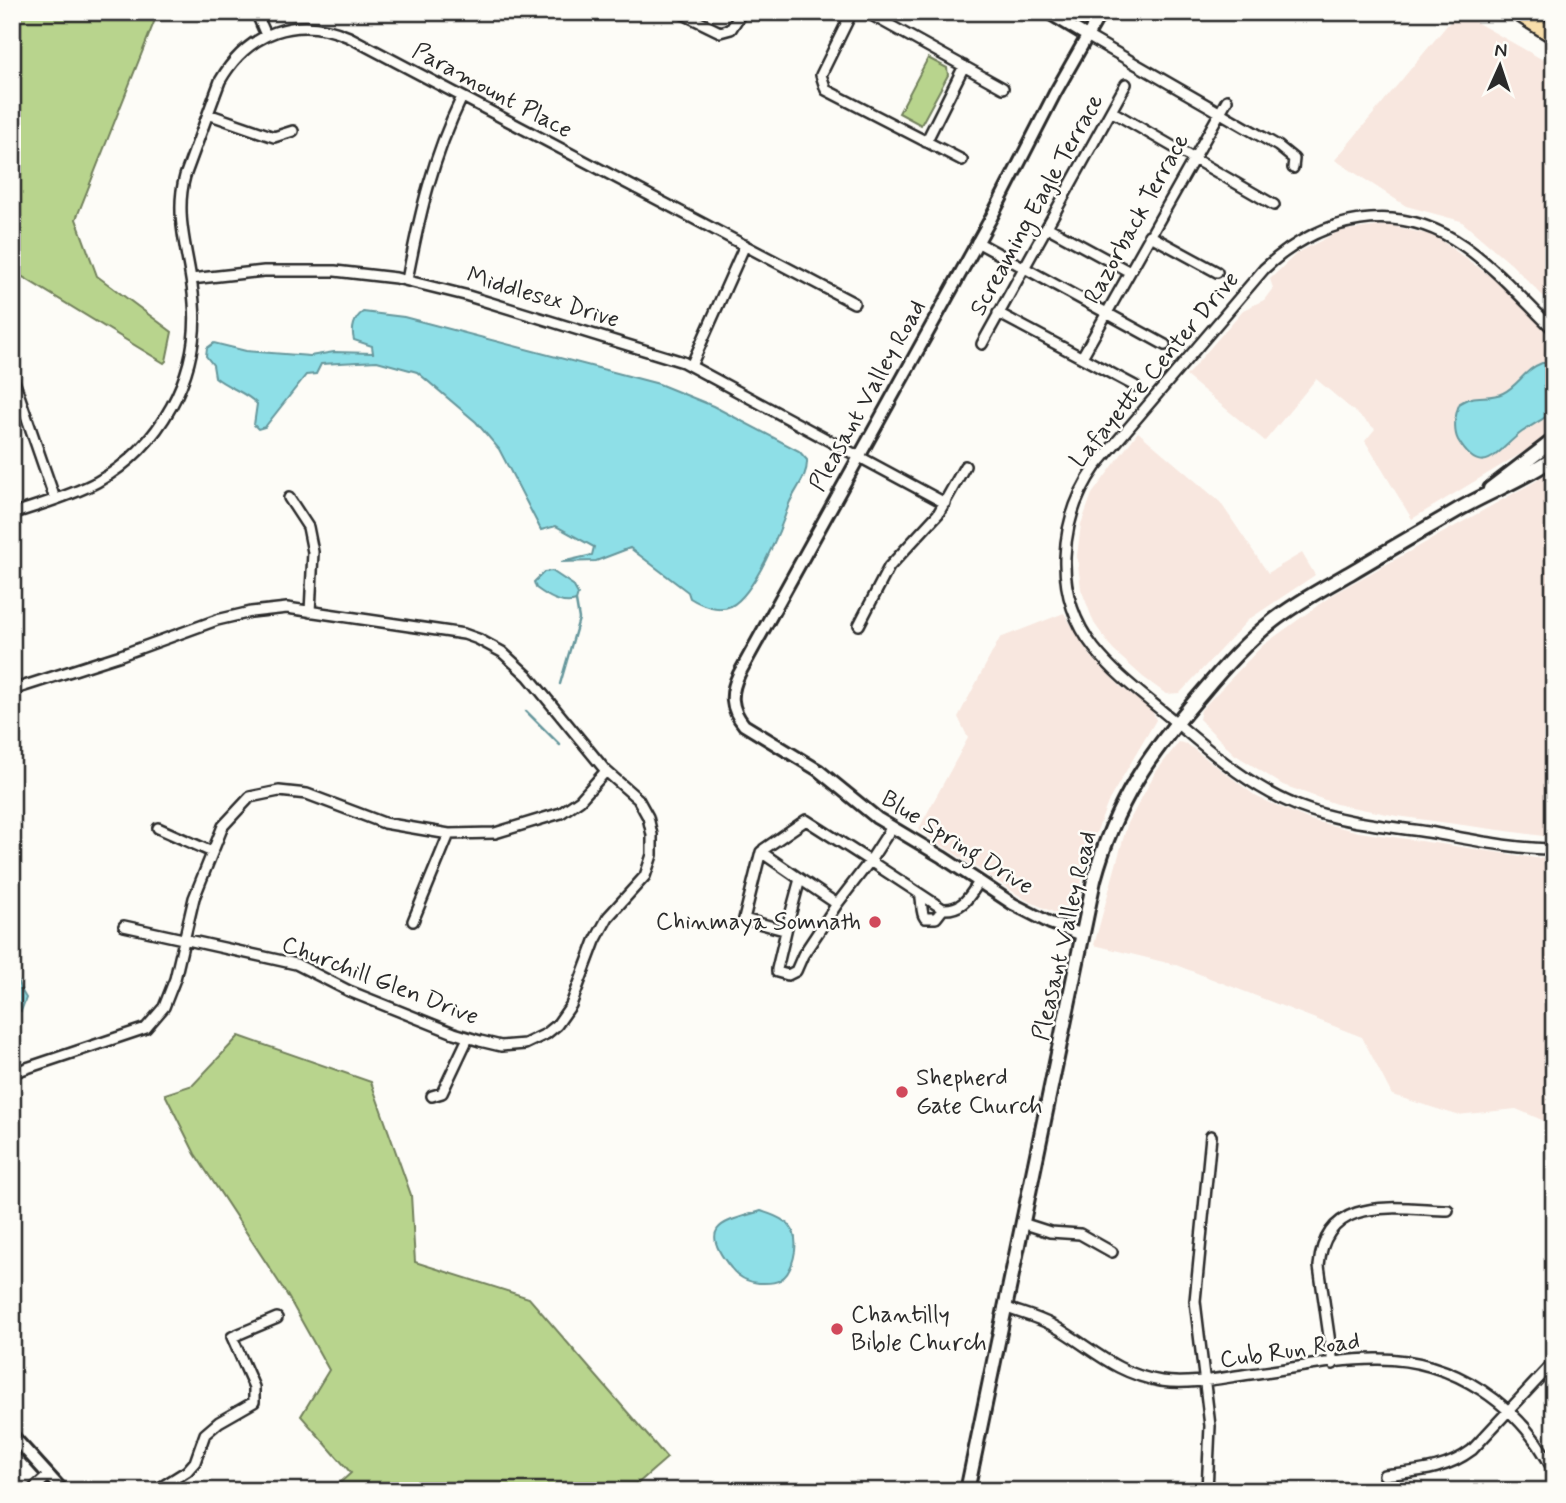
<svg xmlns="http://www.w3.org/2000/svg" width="1566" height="1503" viewBox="0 0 1566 1503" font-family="Mynerve,sans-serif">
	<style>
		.built { fill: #f8e7df }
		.green { fill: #b8d48d; stroke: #72805c; stroke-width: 2 }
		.water { fill: #8edfe7; stroke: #66979c; stroke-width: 2 }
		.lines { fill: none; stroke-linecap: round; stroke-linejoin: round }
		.stream { stroke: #66979c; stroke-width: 2.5 }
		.minor-casing { stroke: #2b2b2b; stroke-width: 14 }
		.tertiary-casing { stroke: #2b2b2b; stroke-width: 16 }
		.secondary-casing { stroke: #2b2b2b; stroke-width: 18 }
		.trunk-casing { stroke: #2b2b2b; stroke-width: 19 }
		.minor { stroke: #fdfcf7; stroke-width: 9 }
		.tertiary { stroke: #fdfcf7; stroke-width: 10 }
		.secondary { stroke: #fdfcf7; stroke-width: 12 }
		.trunk { stroke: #f8deab; stroke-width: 14 }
		.poi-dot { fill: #d1495b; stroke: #fdfcf7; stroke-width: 2.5 }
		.labels { text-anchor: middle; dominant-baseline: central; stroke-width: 5; stroke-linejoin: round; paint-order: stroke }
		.street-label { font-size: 24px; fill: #2b2b2b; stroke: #fdfcf7 }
		.poi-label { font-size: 24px; fill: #2b2b2b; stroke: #fdfcf7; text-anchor: start }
	</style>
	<rect width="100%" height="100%" fill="#fdfcf7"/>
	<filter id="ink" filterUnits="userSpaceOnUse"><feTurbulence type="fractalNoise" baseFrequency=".0143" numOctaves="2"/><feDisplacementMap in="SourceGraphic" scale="14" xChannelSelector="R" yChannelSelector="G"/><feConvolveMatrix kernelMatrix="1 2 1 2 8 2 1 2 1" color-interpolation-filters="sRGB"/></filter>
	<g filter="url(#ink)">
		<path class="built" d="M1458,12L1554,66V307L1511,264L1461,221L1406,206L1335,160Z
			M1388,225L1435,236L1497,281L1554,339V428L1530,448L1412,519L1365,441L1375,429L1316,379L1265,441L1186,376L1243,310L1264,300L1273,288L1270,279L1297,253L1340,231Z
			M1138,432L1220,502L1268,573L1302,553L1315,575L1248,620L1180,693L1166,694L1143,677L1113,650L1094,623L1081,589L1077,556L1081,524L1092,494Z
			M1554,467V835L1543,836L1397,816L1336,804L1283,785L1234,754L1199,719L1201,710L1262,646L1335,593L1536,481Z
			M1064,613L1090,655L1120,686L1152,710L1156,720L1109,800L1089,851L1075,908L1062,916L1026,900L918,830L968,738L958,717L1000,638Z
			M1179,742L1187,744L1257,797L1310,820L1359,832L1536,858H1554V1125L1516,1109L1457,1115L1392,1095L1362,1037L1176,965L1094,945L1127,825L1155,773Z"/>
		<path class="green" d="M12,12H158L76,219L97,276L172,332L166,361L164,363L21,276L12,280Z
			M928,58L947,68L948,75L921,125L899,113Z
			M239,1036L371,1082L411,1195L415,1262L529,1298L667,1458L629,1491H331L351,1473L301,1416L329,1370L286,1293L195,1154L165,1094L193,1085Z"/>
		<path class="water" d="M363,312L404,317L659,384L713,406L799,451L807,460C808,477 795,489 789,504C781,529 754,595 731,606C718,612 701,605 690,598L688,592L630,548L596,561L561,562L592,555L594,547L556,526L541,530L499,449L476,422L417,372L377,361L321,364L316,374L306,375L265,427L258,429L254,425L257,404C246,392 228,388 215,377L213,365L206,356L207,348L214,343L246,351L310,356L334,352L373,353L372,346L354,340C351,329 354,318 363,312Z
			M1542,363H1554V411C1544,419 1532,425 1522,432C1497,450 1483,482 1458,440C1453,430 1455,413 1460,403C1474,393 1489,400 1503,393C1518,386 1525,369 1542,363Z
			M552,571L573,585L578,594L576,601C562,606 547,596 536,588L534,582L544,572Z
			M12,964L20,988L26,998L21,1011L15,1008L12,1002Z
			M761,1211C772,1215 787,1219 793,1231C799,1245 793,1273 780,1280C773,1284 766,1283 759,1283C747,1282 738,1277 731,1268C696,1225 724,1222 761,1211Z"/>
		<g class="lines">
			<path class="stream" d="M560,684L579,619L576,601
				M526,711L560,745"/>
			<defs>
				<path id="minor" d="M256,12L266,35
					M679,12L720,32L731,29L742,12
					M852,12L821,75L826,90L962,160
					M866,12L1003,88
					M1087,36L1278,146L1294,159L1293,168
					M1111,111L1274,205
					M208,114L274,137L293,131
					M926,142L964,66
					M1047,227L1128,271
					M1149,235L1217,272
					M977,242L1165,345
					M191,279L264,271H335L396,278L465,295L683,362L945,503
					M407,280C420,213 432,159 462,97
					M998,313L1135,386
					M1554,330C1525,302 1497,269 1464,246C1397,199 1321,216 1264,269L1096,466C1058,520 1052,594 1094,648C1116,676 1146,697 1173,720C1212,753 1250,787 1298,806C1339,822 1385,826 1428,832C1469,839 1512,849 1554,849
					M982,344L1126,84
					M1082,357L1227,100
					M691,366L745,245
					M12,375L55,499
					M289,498L308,527L313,552L310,612
					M12,514C41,504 71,496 97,482C160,447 200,375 194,303C191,260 173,219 185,176L220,81C248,32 297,14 349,37L854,303
					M859,625L889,567L938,514L965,466
					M12,690L121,655L217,620L251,612L287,608L464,634L478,639L502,652L528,676L606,771L638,799L648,817L652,835V855L645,876L608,917L595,941L571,1005L557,1025L546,1034L525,1044L501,1046L480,1041L454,1033L349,991L296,964L124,926
					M158,828L212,852
					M761,852L800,879L787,927L784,930L744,919L760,855L764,849L806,820L870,861L892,827
					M800,879L837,904L870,861L943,909C963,910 969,897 979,882
					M920,894C923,902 920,912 925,918H936L943,909
					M413,921L449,834
					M787,927L777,969V972L788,975L796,971L803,955L837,904
					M12,1073L146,1028L164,1007L175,979L194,898L223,826L250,797L279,791L307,794L384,823L449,834L495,833L561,813L580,800L606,771
					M432,1096L442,1093L468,1038
					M1022,1223L1050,1232L1080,1234L1112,1252
					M1004,1307C1020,1313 1038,1317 1054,1326C1091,1347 1115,1374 1161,1381C1191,1385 1220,1378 1250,1374C1291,1369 1335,1359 1376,1359C1453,1358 1521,1405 1554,1472
					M1333,1364L1319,1266C1325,1193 1397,1209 1448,1210
					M1384,1475C1417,1471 1444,1471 1472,1450L1554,1362
					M31,1491L49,1475
					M155,1491L187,1471L195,1462L205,1434L219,1422L254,1402V1387L232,1337L277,1318
					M1207,1491L1210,1426L1195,1301L1211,1136"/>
				<path id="tertiary" d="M1047,12L1087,36
					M1083,935L1050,923L1013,904L942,857L877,818L818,770L744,725C730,708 730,693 739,674L991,218L1055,93L1101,12
					M12,1435L63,1491"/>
				<path id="secondary" d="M1490,489L1554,440
					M967,1491L1094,880C1115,802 1150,753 1202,693C1224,667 1246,642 1273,621C1297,602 1324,588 1350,573C1385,552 1420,532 1456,511C1488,492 1523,480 1554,458"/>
				<path id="trunk" d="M1516,12L1554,36"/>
			</defs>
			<use href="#minor" class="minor-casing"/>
			<use href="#tertiary" class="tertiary-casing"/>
			<use href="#secondary" class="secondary-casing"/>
			<use href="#trunk" class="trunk-casing"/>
			<use href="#minor" class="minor"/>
			<use href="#tertiary" class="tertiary"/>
			<use href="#secondary" class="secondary"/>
			<use href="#trunk" class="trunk"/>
		</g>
	</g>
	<g class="poi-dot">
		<circle cx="875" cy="922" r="7"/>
		<circle cx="902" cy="1092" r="7"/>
		<circle cx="837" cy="1329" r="7"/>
	</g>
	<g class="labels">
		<g class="street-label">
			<text transform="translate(492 91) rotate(28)">Paramount Place</text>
			<text transform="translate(1037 205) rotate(-61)">Screaming Eagle Terrace</text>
			<text transform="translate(1137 219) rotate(-61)">Razorback Terrace</text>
			<text transform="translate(543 298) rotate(17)">Middlesex Drive</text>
			<text transform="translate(1155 370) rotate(-50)">Lafayette Center Drive</text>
			<text transform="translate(868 396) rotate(-61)">Pleasant Valley Road</text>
			<text transform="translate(957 843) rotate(32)">Blue Spring Drive</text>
			<text transform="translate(1065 936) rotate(-77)">Pleasant Valley Road</text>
			<text transform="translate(380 981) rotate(21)">Churchill Glen Drive</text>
			<text transform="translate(1290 1351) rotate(-8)">Cub Run Road</text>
		</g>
		<g class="poi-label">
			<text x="861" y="922" text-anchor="end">Chinmaya Somnath</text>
			<text x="916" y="1078">Shepherd<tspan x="916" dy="28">Gate Church</tspan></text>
			<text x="851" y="1315">Chantilly<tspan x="851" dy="28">Bible Church</tspan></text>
		</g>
	</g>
	<rect width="1566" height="1503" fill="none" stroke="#fdfcf7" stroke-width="42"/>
	<rect x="21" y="21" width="1524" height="1461" fill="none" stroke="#2b2b2b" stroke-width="2.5" filter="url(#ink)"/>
	<g transform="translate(1500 66) rotate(3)" stroke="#fdfcf7" stroke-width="5" paint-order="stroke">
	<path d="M0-5L12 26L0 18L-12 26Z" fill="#2b2b2b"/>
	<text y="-10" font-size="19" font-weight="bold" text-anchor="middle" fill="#2b2b2b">N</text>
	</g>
</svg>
